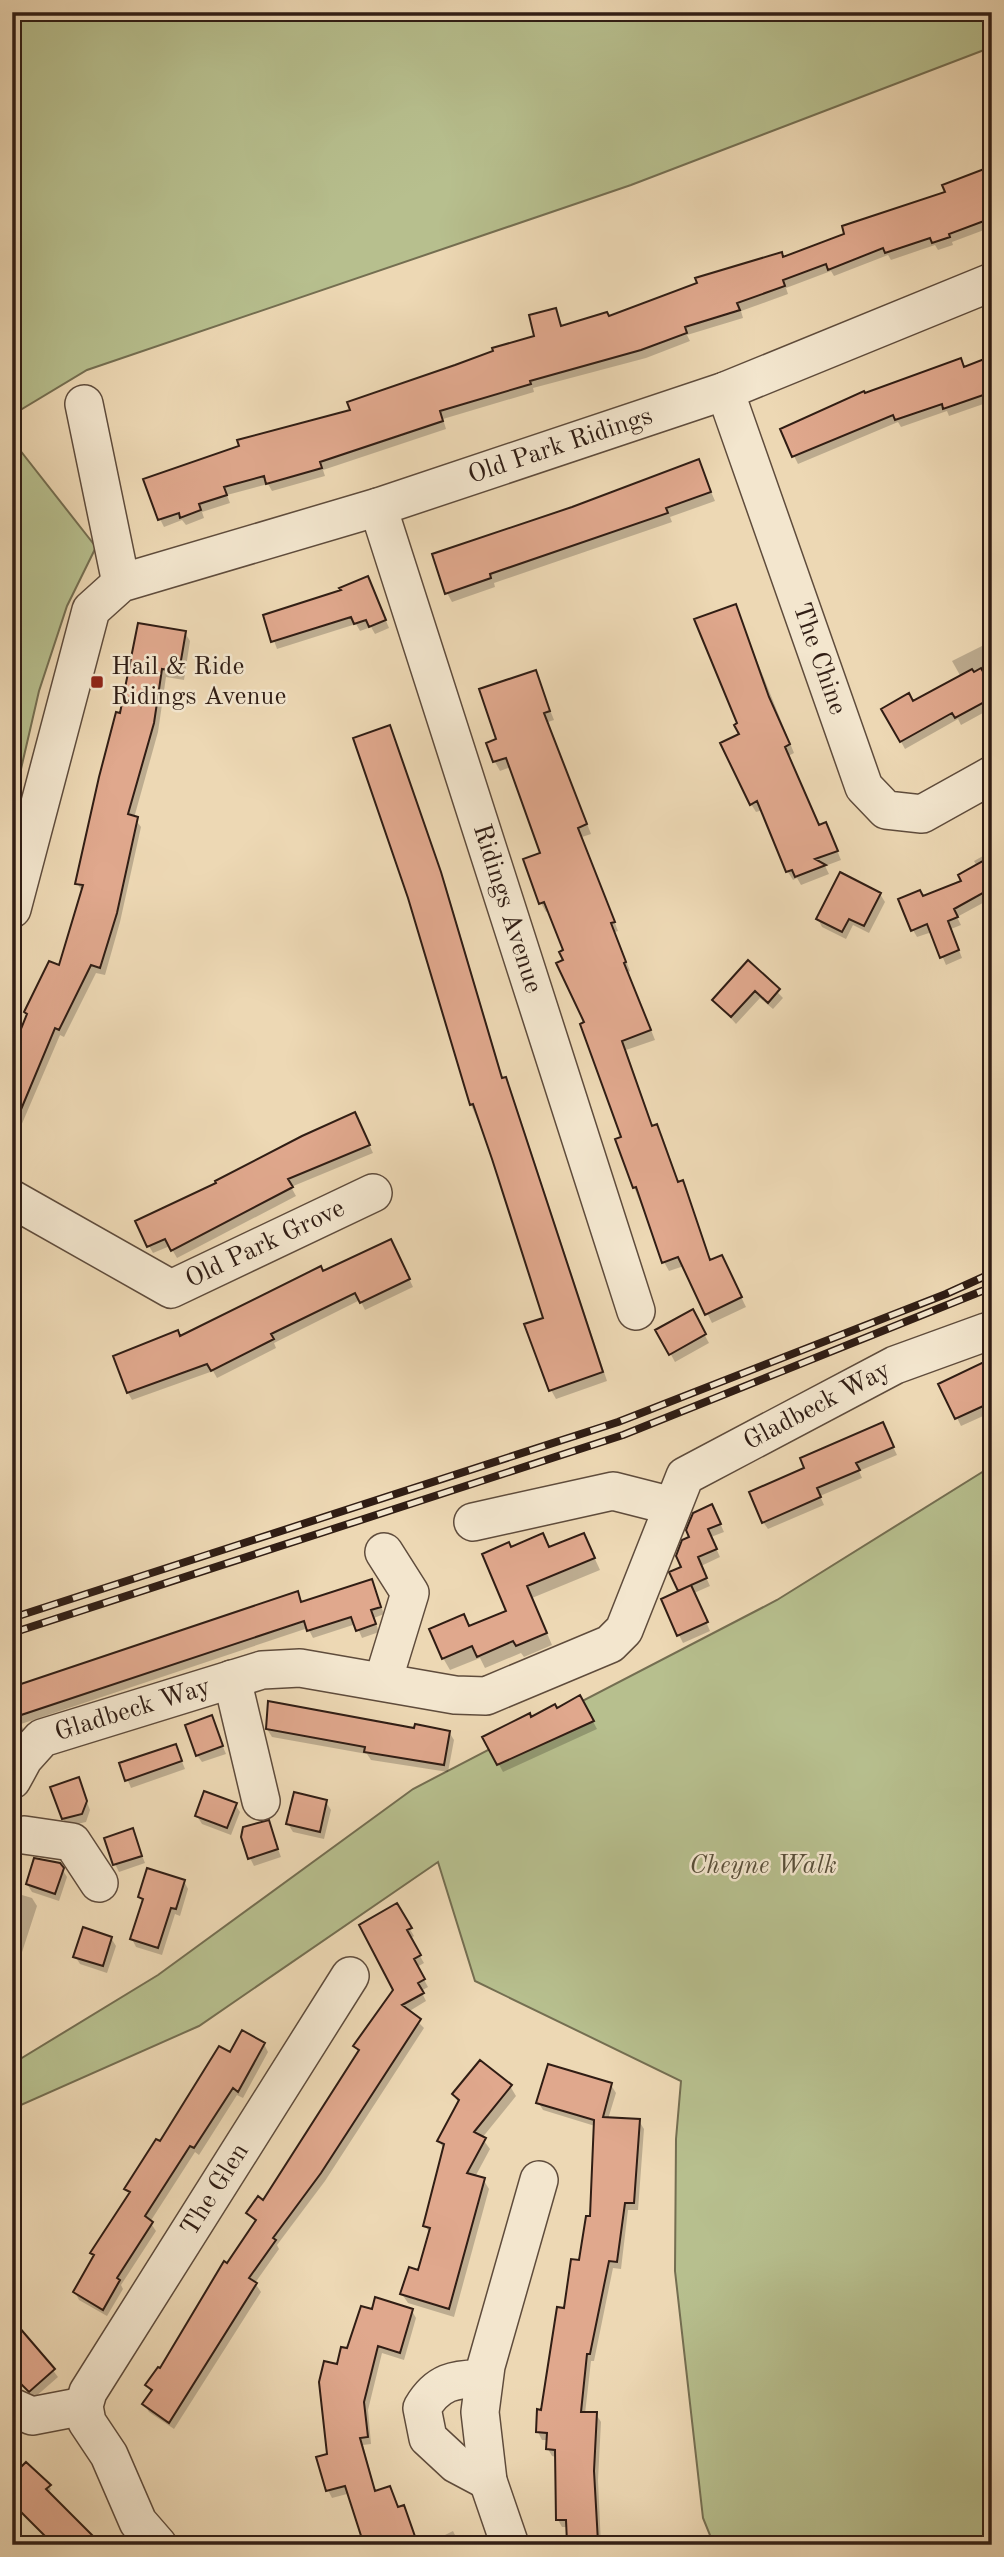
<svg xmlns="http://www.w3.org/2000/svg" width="1004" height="2557" viewBox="0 0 1004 2557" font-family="'Old Standard TT',serif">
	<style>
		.green { fill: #b7bf8e; stroke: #746e51; stroke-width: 2 }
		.shadow { fill: #0003 }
		.building { fill: #e0a88d; stroke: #301d14; stroke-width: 2 }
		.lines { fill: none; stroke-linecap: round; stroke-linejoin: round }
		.minor-casing { stroke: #5f4c3c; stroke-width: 40 }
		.minor { stroke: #f3e6ce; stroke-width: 37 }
		.rail-casing { stroke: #301d14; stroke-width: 8 }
		.rail { stroke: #f3e6ce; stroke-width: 5; stroke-dasharray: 16; stroke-linecap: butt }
		.poi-dot { fill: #8f2418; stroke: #f3e6ce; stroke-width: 2.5 }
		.labels { text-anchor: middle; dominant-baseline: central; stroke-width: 5; stroke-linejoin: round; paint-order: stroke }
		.street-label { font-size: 26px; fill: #301d14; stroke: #f3e6ce }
		.poi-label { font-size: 26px; fill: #301d14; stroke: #f3e6ce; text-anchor: start }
		.park-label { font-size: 26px; font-style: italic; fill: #584e39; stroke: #f3e6ce }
	</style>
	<rect width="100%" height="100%" fill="#edd8b4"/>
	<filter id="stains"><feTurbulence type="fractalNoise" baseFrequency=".00286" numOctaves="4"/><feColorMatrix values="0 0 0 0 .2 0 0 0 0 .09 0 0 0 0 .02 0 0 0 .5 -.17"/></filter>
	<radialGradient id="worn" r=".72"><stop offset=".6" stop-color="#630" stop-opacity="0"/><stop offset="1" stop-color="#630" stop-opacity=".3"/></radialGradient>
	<path class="green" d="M12,12H992V47L631,185L87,370L12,415Z
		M12,440L96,547L67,606L39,691L12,808Z
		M992,1466V2545H714L703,2518L675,2271L676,2139L681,2081L475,1981L438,1862L199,2026L12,2109V2064L158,1975L413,1789L777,1600Z"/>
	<path class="shadow" d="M992,170V227L952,242L953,245L938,250L935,245L891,260L888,255L834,276L831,271L786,288L788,294L741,311L743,318L687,335L690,341L646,358L533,388L534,392L443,419L446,429L323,470L325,476L272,491L268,484L227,495L230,503L202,512L204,518L186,525L182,520L164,527L160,519L352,411L536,337L555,310L562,328L609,318L784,259L947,193Z
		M992,358V401L949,416L947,411L901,427L898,422L798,464L794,456L865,395L965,369Z
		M698,461L715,501L670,517L672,522L494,583L495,587L452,602L447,593L573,508Z
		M368,578L389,628L375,634L371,627L360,631L356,624L277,649L265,616L343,592Z
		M735,606L794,753L788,756L819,827L830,833L841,860L825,866L829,874L801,885L797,878L793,880L788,872L763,810L756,812L751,804L739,724Z
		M185,633L190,641L184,680L166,677L158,732L134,818L141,827L120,922L105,975L96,973L64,1037L60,1035L12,1147V1056L28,1016L26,1012L60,968L83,893L77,883L122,716Z
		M992,641V708L961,725L958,719L905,749L883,709L913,703L961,677L952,661Z
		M535,672L554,720L548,722L591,834L582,837L618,931L615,932L630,971L628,972L655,1040L626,1050L653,1127L657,1126L662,1135L679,1183L682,1182L687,1191L711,1261L726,1266L746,1307L712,1323L684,1266L669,1271L664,1262L634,1187L623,1138L565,961V951L549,911L546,912L541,903L542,854L511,767L500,771L495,762L498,741Z
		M389,728L445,883L503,1079L510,1087L607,1381L556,1399L551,1390L546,1319L494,1158L471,1105L409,897Z
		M992,851V898L957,917L961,925L951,929L962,958L946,965L932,932L917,937L913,930L923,897L963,882L977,866L974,861Z
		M880,894L885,902L869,933L853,925L846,939L822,927L818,919Z
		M749,963L783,998L773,1009L760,998L736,1024L715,1000Z
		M359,1122L373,1153L291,1187L296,1196L177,1258L170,1246L153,1253L149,1246L218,1184Z
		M395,1249L413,1287L365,1310L360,1300L274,1343L276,1348L217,1378L213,1371L132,1400L128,1393L180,1338L323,1273Z
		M692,1312L709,1343L675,1362L658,1331Z
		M992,1376V1412L961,1426L941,1385Z
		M886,1432L897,1455L859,1471L862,1478L820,1496L824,1505L768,1529L763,1522Z
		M716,1514L724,1532L711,1537L720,1557L701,1566L710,1586L694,1593L710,1631L683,1643L679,1635L680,1592L672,1573L683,1568L691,1538Z
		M584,1535L600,1570L532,1598L552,1645L524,1657L521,1653L485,1668L480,1658L450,1670L443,1658L469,1627L508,1611L510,1549L542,1536L550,1549Z
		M371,1581L384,1614L374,1618L379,1632L362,1638L356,1624L313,1638L308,1628L21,1724L24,1731L12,1735V1695L297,1593L302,1604Z
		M580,1697L597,1729L503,1772L484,1737L556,1710Z
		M211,1718L226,1754L202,1762L197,1755Z
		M267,1729L416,1730L449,1732L454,1740L448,1772L371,1760L367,1754L272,1737Z
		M179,1754L185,1769L131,1788L121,1764Z
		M78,1779L90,1810L86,1822L68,1826L63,1819Z
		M326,1802L331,1810L324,1839L293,1832L288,1824Z
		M235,1804L240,1812L231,1835L202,1824L197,1816Z
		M268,1822L281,1857L254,1866L250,1858Z
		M132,1830L145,1863L119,1872L115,1864Z
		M59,1864L67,1877L59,1901L32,1892L27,1884Z
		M184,1881L188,1889L180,1916L175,1914L162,1955L136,1947L132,1939L143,1903L140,1897Z
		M12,1892L32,1898L37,1906L12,1983Z
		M396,1906L414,1936L410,1939L424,1963L417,1967L428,1987L421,1991L426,2001L408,2012L424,2028L325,2181L277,2245L279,2249L255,2283L261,2292L174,2429L149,2412L144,2404L152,2394L147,2385L161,2371L256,2223L248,2213L264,2202L359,2053L355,2046L395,1991Z
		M111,1938L116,1946L107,1973L80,1964L75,1956Z
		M264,2044L268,2052L243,2098L237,2095L199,2155L195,2152L150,2222L156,2231L121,2285L123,2289L107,2316L79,2300L75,2292L95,2257L92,2253L130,2195L126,2189L231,2054Z
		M611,2085L616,2093L608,2119L639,2121L644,2129L638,2210H628L621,2269L613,2268L594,2361H591L585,2414H596L601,2422L598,2480L601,2545H569L568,2527H562L558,2520L556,2457L552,2456L548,2449V2440H542L538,2432L565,2310L592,2218L595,2126L543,2110L538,2102Z
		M510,2086L516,2096L482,2138L490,2149L475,2177L483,2179L489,2189L454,2317L408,2303L402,2294L419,2272L430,2234L425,2225L444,2149L439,2141L459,2104L454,2095Z
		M373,2311H412L416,2318L404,2360L382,2353L368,2410L371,2444L363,2445L376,2493L398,2509L403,2507L414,2532L375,2545L347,2494L332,2498L328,2490L338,2366Z
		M12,2316L58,2377L34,2398L12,2374Z
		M49,2486L51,2489L48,2493L90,2536L92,2539L86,2545H54L12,2503Z
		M453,2531L460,2545H425Z"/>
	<path class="building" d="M992,166V218L949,234L950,237L932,243L930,238L885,253L883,248L828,270L826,264L783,280L785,286L737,303L740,310L685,327L687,333L641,350L530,381L531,384L440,411L443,421L320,462L322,468L266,484L264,476L224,487L227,495L199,504L201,510L180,518L179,513L158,520L143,479L239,446L237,440L350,410L347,402L455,365L493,351L492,348L534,336L529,315L556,308L561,326L607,312L609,316L697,283L695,278L782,252L783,257L844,234L842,226L945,192L942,185Z
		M992,356V392L943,409L942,404L895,420L893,415L792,457L780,429L864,391L865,393L961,358L964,367Z
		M699,459L711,492L666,508L668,513L490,574L491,578L445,594L432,554L572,507Z
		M368,576L386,620L369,627L366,620L354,624L351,617L271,642L263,615L341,590L339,588Z
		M736,604L769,697L790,744L785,747L816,818L819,825L826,822L838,851L815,859L826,865L795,877L792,870L786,872L757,801L750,805L720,743L739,734L734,725L737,723L694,619Z
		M138,623L186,631L179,672L162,669L154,723L128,814L138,817L117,913L100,968L91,965L59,1030L55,1028L12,1131V1051L27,1014L24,1012L49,961L59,965L83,885L75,884L99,777L116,712L120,713Z
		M981,668L992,688V698L955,718L952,713L900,742L881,709L909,693L913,701L972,669L974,672Z
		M536,670L550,711L544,713L587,824L578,828L615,922L611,923L626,962L624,963L651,1030L622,1041L652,1126L657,1124L678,1182L683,1180L710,1260L722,1255L742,1297L705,1315L678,1257L662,1263L636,1187L633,1188L615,1139L621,1137L580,1024L584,1022L556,963L563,960L559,952L563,950L544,902L539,904L523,859L540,853L506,758L493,762L486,743L496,739L479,689Z
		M390,725L441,872L502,1078L506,1077L603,1372L549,1391L524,1324L543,1318L492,1159L473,1104L470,1105L408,898L353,738Z
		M992,856V888L954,909L958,917L948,921L959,950L940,958L927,924L911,931L898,899L920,890L923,896L961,881L958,875Z
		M840,872L881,893L864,926L849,919L842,932L816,919Z
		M748,960L780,989L768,1003L755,991L731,1017L712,1000Z
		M355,1112L370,1145L288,1179L293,1187L171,1251L165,1239L147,1247L135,1221L216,1183L215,1181L302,1136Z
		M391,1239L410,1279L360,1303L355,1293L271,1334L274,1339L211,1371L207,1364L127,1393L113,1356L178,1330L180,1336L321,1266L323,1271Z
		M693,1309L706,1334L669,1355L655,1330Z
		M986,1361L992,1374V1402L955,1419L938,1384Z
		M883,1422L894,1447L856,1463L860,1470L817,1488L821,1497L762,1523L749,1492L804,1468L800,1458Z
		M712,1504L721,1524L708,1529L717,1549L698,1557L707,1578L678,1591L669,1572L681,1567L676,1556L682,1540L689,1537L686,1530L693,1513Z
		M543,1533L549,1547L584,1533L595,1558L527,1586L547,1633L516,1646L513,1641L477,1657L472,1646L442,1659L429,1629L464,1614L469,1626L506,1611L482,1554L509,1542L511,1547Z
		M372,1579L381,1607L371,1610L376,1624L356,1631L351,1617L307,1631L304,1621L12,1718V1687L298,1591L301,1602Z
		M691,1585L708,1622L677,1636L661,1599Z
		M580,1695L594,1721L497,1765L482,1737L530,1713L531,1717L555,1704L557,1708Z
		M268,1701L414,1728L415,1724L450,1731L444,1765L364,1752L365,1747L266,1729Z
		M212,1715L223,1746L196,1756L185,1725Z
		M176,1744L182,1761L125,1781L119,1763Z
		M79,1777L87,1801L82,1814L62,1819L50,1787Z
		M204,1791L237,1803L227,1828L195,1816Z
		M294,1792L327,1800L320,1832L286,1824Z
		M269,1820L278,1849L248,1859L241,1837L243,1827Z
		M133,1828L142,1856L113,1865L104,1838Z
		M34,1858L60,1863L64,1868L55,1894L26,1884Z
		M147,1868L185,1880L176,1909L171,1908L158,1948L130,1939L143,1899L138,1897Z
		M397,1903L412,1928L407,1930L421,1955L414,1959L425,1979L418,1983L424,1993L402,2005L421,2019L321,2173L273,2238L276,2240L249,2278L257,2283L169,2423L142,2404L152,2390L145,2385L158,2367L160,2368L224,2261L227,2263L256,2220L246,2213L258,2196L263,2200L359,2050L353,2046L393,1990L359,1925Z
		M83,1927L112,1937L103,1966L73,1957Z
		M242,2030L265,2043L238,2092L233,2088L194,2148L190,2146L145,2216L153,2222L117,2278L120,2280L103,2310L73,2292L94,2255L90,2253L130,2192L124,2189L156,2139L160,2141L219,2046L230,2052Z
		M480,2060L512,2085L474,2132L486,2138L467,2173L485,2178L449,2309L400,2294L409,2267L418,2270L430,2228L423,2226L444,2144L437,2141L459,2100L452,2094Z
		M548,2064L612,2083L603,2117L640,2119L634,2203H625L617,2262L609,2261L590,2354H587L581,2412H597L594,2471L598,2542L567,2543L566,2520H556L555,2450L546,2449L547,2433L536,2432L537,2409L541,2410L557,2307L564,2308L571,2259L579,2260L586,2216H590L594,2120L536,2103Z
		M375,2297L413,2309L400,2353L378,2346L364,2402L368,2437L360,2438L375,2491L390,2486L398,2507L404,2505L418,2545H364L345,2486L326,2491L316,2457L327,2454L319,2382L324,2361L337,2364L341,2347L347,2348L361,2306L372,2309Z
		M12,2319L55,2369L29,2392L12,2375Z
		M26,2462L51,2485L46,2489L92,2535L82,2545H54L12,2503V2476Z"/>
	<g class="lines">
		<defs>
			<g id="minor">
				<path id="s1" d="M725,391L864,787L886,810L922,814L992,775"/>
				<path d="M84,404L121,583"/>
				<path id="s2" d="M378,507L636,1311"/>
				<path id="s3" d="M12,909L91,610L121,583L378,507L725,391L992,282"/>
				<path id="s4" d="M12,1199L171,1289L373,1193"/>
				<path d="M473,1522L613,1491L672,1506"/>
				<path d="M232,1679L261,1801"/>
				<path d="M383,1681L410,1593L384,1552"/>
				<path id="s5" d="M12,1780L24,1758L42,1738L262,1670L300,1668L455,1695L486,1696L610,1644L624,1630L685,1476L895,1365L986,1332"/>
				<path d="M24,1835L72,1842L99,1883"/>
				<path d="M483,2379C455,2378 437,2382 422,2408L428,2438L456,2464L488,2481"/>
				<path d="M12,2407L32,2416L84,2406"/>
				<path id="s6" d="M158,2545L138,2522L109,2455L87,2422L84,2406L88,2392L350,1976"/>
				<path d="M510,2545L488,2481L480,2412L486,2366L539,2180"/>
			</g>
		</defs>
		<use href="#minor" class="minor-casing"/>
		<use href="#minor" class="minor"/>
		<defs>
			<path id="rail" d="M12,1618L618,1422L946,1294L992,1273
				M12,1633L623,1435L992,1287"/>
		</defs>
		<use href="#rail" class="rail-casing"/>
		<use href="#rail" class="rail"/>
	</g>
	<rect class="poi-dot" x="90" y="675" width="14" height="14" rx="3.5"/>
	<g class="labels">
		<g class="street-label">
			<text stroke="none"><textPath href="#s3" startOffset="810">Old Park Ridings</textPath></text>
			<text stroke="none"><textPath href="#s1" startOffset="284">The Chine</textPath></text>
			<text stroke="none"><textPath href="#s2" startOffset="422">Ridings Avenue</textPath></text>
			<text stroke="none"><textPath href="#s4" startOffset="287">Old Park Grove</textPath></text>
			<text stroke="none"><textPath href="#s5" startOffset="978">Gladbeck Way</textPath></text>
			<text stroke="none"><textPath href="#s5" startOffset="147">Gladbeck Way</textPath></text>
			<text stroke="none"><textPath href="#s6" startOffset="413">The Glen</textPath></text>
		</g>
		<g class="poi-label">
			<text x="111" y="667">Hail &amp; Ride<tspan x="111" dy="30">Ridings Avenue</tspan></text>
		</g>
		<g class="park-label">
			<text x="763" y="1866">Cheyne Walk</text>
		</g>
	</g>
	<rect width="1004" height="2557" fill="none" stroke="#edd8b4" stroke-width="42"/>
	<rect x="14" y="14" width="976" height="2529" fill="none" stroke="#301d14" stroke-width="3.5"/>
	<rect x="21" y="21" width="962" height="2515" fill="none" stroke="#301d14" stroke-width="2"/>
	<rect width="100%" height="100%" filter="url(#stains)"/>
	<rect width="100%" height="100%" fill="url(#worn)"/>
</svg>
